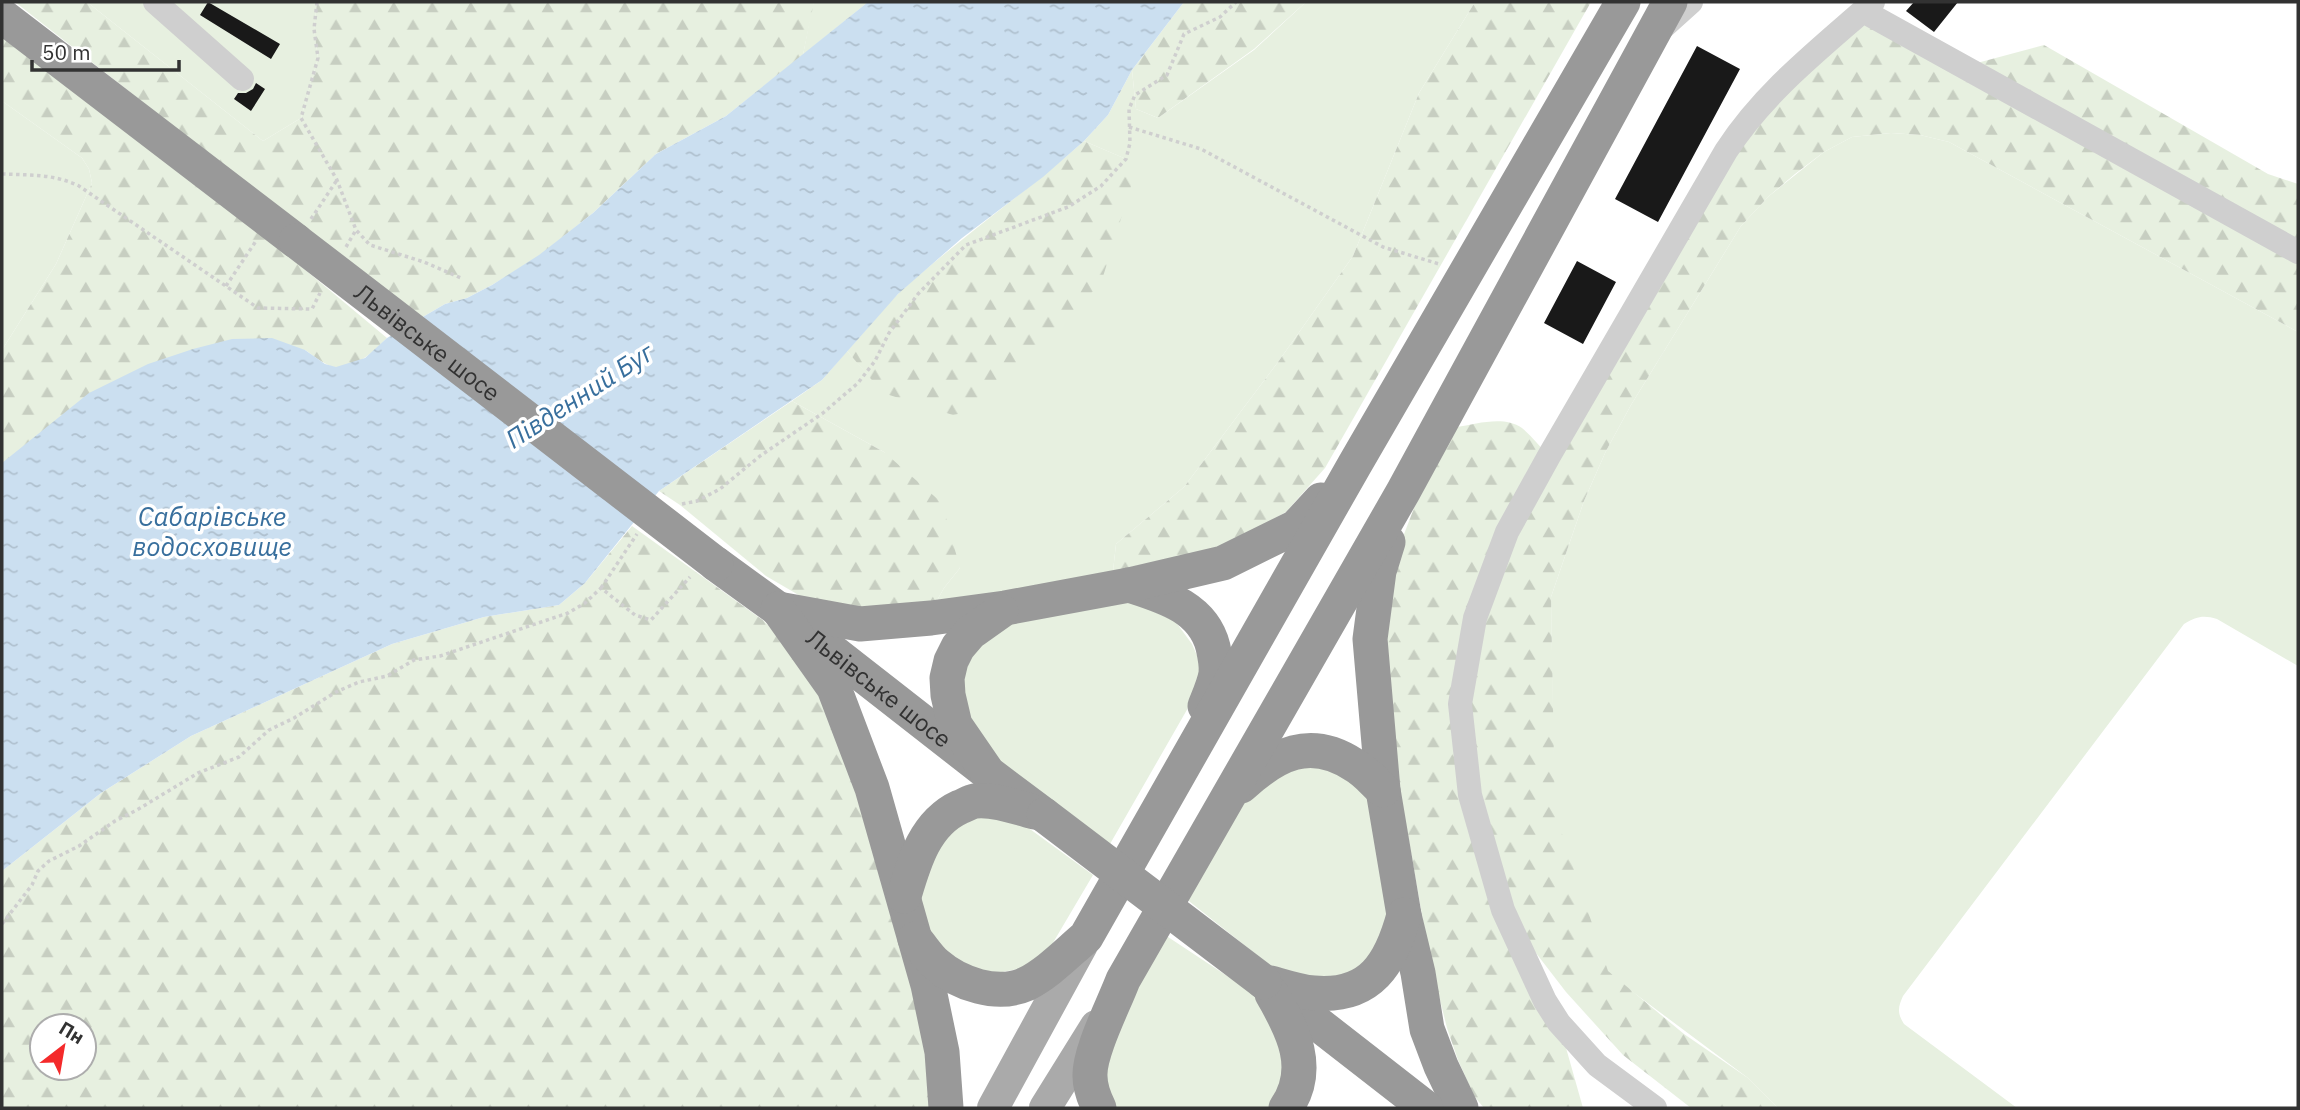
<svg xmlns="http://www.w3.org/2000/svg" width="2300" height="1110" viewBox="0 0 2300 1110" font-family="'IBM Plex Sans',sans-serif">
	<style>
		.green { fill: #e7f0e0 }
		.forest { fill: url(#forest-firs); fill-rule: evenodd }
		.water { fill: url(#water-ripples) }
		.building { fill: #191919 }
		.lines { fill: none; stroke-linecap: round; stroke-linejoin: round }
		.path { stroke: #cfcfcf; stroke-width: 3.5; stroke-dasharray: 3.5 3.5; stroke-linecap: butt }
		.minor { stroke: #cfcfcf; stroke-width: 24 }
		.major { stroke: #aaa; stroke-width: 32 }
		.highway { stroke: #999; stroke-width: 35 }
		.highway-bridge { stroke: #999; stroke-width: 35 }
		.labels { text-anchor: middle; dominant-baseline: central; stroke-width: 7; stroke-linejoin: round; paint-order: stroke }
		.street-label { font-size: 24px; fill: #323232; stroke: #fff }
		.water-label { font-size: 26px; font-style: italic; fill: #386f9d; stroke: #fff }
	</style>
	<defs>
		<pattern id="forest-firs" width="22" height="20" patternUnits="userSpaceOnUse" patternTransform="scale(1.75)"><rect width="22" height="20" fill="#e7f0e0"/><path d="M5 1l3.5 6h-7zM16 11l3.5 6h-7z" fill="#c7cec1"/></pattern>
		<pattern id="water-ripples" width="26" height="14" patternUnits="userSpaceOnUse" patternTransform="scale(1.75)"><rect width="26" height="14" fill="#cbdff0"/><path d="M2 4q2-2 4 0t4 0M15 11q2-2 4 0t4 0" fill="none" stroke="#afc0ce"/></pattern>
	</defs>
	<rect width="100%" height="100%" fill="#fff"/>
	<path class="green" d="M87,2H317L314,29L318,58L301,118L263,141Z
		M814,2H868L803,55L812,8Z
		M1306,2H1475L1419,93L1353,256L1278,362L1184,487L1116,544L1113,571L931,611L944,588L960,568L884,452L792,401L822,380L847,351L884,393L1126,159L1084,141L1108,115L1132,70L1136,109L1158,118L1254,50Z
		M2,101L82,158L89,169L92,183L56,264L2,350Z
		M1891,133L1920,135L1949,142L2298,332V666L2217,619C2204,615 2197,616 2184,624L1903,996C1898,1007 1897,1013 1904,1024L2017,1108H1778L1748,1078L1606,972L1554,813L1551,597L1584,501L1606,451L1631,405L1741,226L1769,196L1824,152L1852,137Z
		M1116,595L1175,621L1192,644L1202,667L1196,694L1110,844L995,761L970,727L962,678L977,645L1008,624Z
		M1290,758L1369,784L1394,925L1353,981L1281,974L1185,898L1238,802Z
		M983,816L1023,824L1093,875L1044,958L1029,967L987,975L950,963L924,926L918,885L938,843L968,820Z
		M1165,935L1262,999L1271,1010L1286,1080L1271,1108H1114L1102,1085L1104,1046Z"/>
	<path class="forest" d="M15,2H87L263,141L301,118L318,58L314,29L317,2H814L803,55L726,116L656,154L593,213L539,256L492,285L467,298L445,304L421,318L305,229Z
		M1184,2H1306L1254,49L1158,118L1136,109L1132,70Z
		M1475,2H1591L1325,468L1286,512L1223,547L1113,571L1116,544L1184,487L1278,362L1353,256L1419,93Z
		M1863,11L1962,67L2044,45L2268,174L2298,184V332L1949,142L1920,135L1891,133L1852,137L1824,152L1795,174L1769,196L1741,226L1631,405L1606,451L1584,501L1551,597L1555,813L1608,971L1684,1034L1748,1078L1778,1108H1691L1623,1055L1566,992L1505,913L1559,1023L1583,1108H1484L1474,1096L1458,1060L1447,1028L1430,960L1398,780L1385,644L1398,550L1414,508L1457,427C1476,424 1504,415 1522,428C1532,436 1540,447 1549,456L1726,151Z
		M2,36L291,258L387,338C374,351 355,370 334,367C324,365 314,356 305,350L2,463V350L56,264L92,183L89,169L82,158L2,101Z
		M1084,141L1138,164L1101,283L978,410L953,415L883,393L847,351C865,332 882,309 901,291C960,238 1025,193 1084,141Z
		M792,401L884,452L942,503L960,568L944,588L931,611L862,613L802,597L766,576L680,505L659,491Z
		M632,526L764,621L796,655L827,697L913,961L936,1108H2V871L101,793L191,736L392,644L484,617L559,605L585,583ZM42,1026H84V1068H42Z"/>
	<path class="water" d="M868,2H1184L1132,70L1108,115L1084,141L1043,177L962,238L898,294L822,380L659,491L585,583L559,605L484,617L392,644L191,736L101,793L2,871V463L89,393L148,364L193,349L232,339L272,338L305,350L325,364L336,367L365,358L387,338L421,318L445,304L467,298L492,285L539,255L593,213L656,154L726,116Z"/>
	<path class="building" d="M208,2L280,44L271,59L200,15Z
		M1914,2H1958L1934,32L1906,11Z
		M1697,46L1740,69L1658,222L1615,199Z
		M256,83L265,89L251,111L234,99L238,93H246L253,89Z
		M1577,261L1616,282L1583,344L1544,323Z"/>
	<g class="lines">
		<path class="path" d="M317,2L314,29L318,58L301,118L337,180L356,230L370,245L424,262L461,278
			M1129,127L1201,149L1383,247L1439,264
			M2,174C29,175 55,174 79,186L258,308L312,309L320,293
			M311,219L337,180
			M346,247L356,230
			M226,286L256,241
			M682,504L697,501L720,489L760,456L823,413L858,383L875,361L889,333L918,294L966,245L1068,207L1101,186L1126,159L1130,143L1129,109L1135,95L1167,75L1184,34L1220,17L1236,2
			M601,588L637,534
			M2,924L32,885L38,871L49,861L79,846L115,821L137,810L198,773L239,757L269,730L294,718L336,692L359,682L387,676L414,660L440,656L568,613L585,603L601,588L635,615L651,620L690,577"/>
		<path class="minor" d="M155,2L242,79
			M1863,11L2298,252
			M1661,29L1691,2
			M1655,1108L1597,1065L1559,1023L1545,1001L1503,910L1470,795L1460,704L1475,618L1507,532L1549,456L1726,151C1765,91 1820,49 1873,2"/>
		<path class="major" d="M993,1108L1082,945
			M1045,1108L1096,1026"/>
		<g class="highway">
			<path d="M2,16L296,241"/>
			<path d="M1388,542L1379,571L1370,639L1383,790L1404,915L1418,973L1427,1029L1441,1066L1461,1108"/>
			<path id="s1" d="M716,564L778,609L988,773"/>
			<path d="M1129,585C1163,596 1203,607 1213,647C1215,656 1217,665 1216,674C1214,685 1209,696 1205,706"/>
			<path d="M778,609L860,624L931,618L1005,608L1129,585L1223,563L1296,527L1321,500"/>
			<path d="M778,609L834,688L872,788L928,985L942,1052L946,1108"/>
			<path d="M1001,611L970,633L958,647L951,661L947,678L948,695L955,725L988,773L1044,815"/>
			<path d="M1241,786C1276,754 1310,736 1354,765C1365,771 1374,782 1383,790"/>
			<path d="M904,896C914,862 925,823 960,807C965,805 970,802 975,801C994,799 1016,807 1034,812"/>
			<path d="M915,939C922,947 928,957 936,964C959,984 997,997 1026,984C1048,973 1067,953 1086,937L1355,464L1623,2"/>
			<path d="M1264,982L1426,1108"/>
			<path d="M1271,983C1285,987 1300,992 1314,993C1371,998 1391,963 1404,915"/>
			<path d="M1272,994C1293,1030 1313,1069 1286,1108"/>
			<path d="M1099,1108C1094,1098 1090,1088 1090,1076C1089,1052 1114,1004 1123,980L1403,492L1670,2"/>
		</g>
		<g class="highway-bridge">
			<path id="s2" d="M296,241L716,564"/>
			<path d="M1044,815L1264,982"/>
		</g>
	</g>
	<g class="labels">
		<g class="street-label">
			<text stroke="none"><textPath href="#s2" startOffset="166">Львівське шосе</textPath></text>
			<text stroke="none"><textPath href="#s1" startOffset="205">Львівське шосе</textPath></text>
		</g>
		<g class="water-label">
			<text transform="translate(579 395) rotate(-33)">Південний Буг</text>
			<text x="212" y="516">Сабарівське<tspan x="212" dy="30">водосховище</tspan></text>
		</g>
	</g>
	<rect width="2300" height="1110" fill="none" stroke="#323232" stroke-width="7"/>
	<g transform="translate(63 1047) rotate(31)"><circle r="33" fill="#ffffff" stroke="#adadad" stroke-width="2"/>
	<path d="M0-5L12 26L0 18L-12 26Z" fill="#f42a2b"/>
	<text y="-10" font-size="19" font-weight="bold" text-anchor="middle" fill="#323232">Пн</text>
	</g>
	<path d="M32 60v10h147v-10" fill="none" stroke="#323232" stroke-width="3.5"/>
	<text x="42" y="60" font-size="21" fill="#323232" stroke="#ffffff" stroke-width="5" paint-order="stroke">50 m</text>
</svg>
